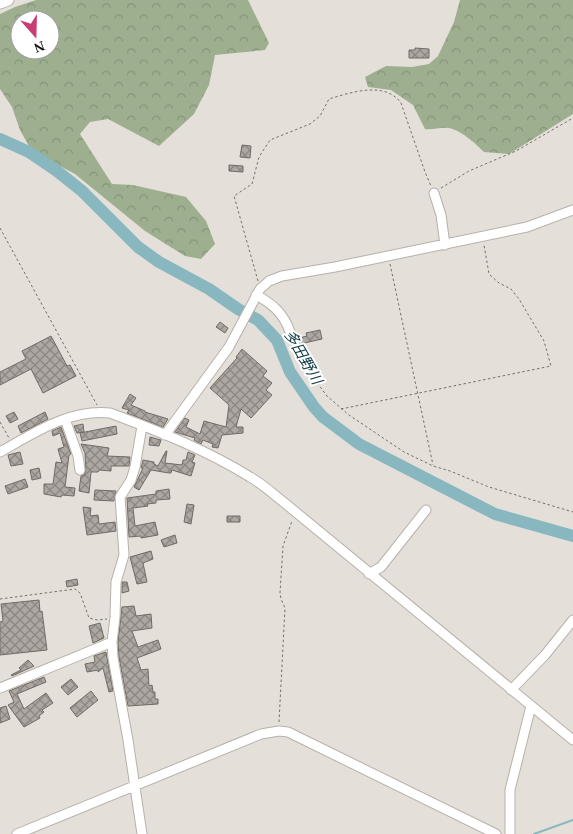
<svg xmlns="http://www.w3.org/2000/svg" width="573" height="834" viewBox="0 0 573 834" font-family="'Times New Roman','Noto Sans JP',serif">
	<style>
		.forest { fill: url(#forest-crowns); fill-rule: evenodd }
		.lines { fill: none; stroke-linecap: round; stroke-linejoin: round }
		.stream { stroke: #89b7c0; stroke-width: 2 }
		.river { stroke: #89b7c0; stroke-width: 12 }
		.building { fill: url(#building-cross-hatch); stroke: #706b65 }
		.street-casing { stroke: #b7b1ab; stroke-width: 11 }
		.secondary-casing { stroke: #b7b1ab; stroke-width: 13 }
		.path { stroke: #726e6a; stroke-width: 1; stroke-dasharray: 2.5 2.5; stroke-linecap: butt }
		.street { stroke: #fff; stroke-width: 9 }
		.secondary { stroke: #fff; stroke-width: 11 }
		.labels { text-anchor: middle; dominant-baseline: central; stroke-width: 4; stroke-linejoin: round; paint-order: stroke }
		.water-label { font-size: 15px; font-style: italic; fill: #113c44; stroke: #fff }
	</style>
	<defs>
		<pattern id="forest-crowns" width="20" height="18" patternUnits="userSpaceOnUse" patternTransform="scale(1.25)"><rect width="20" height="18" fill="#9daf8e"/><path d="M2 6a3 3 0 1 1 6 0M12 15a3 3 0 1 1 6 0" fill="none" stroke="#869579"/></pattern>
		<pattern id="building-cross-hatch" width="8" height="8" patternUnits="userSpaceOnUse" patternTransform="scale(1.25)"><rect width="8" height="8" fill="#aca7a1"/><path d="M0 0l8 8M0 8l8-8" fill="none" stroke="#8b8682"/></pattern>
	</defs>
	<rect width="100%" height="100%" fill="#e4dfd8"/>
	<path class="forest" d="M36,0H248L269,43L265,50L215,55L209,85L194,114L159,146L108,119L90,122L80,134L112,184L133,185L186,197L206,221L215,244L201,259L185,256L145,231L75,174L45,158L29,146L20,130L12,107L0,89V14L15,7ZM20,20H50V50H20Z
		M460,0H573V114L509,154L484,152C476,144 460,129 448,128C440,127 433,130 425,129L413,105L391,90L368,87L365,77L386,66L412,67L429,64L438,56L454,22Z"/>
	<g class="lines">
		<path class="stream" d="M534,834L573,820"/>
		<path class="river" d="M0,139L29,152L57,171L82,191L138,247L159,262L209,289L238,309L258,320L277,340L290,372L314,407L323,417L359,444L495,514L573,536"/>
	</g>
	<path class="building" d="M415,48L429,49V58H409V50H415Z
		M242,145L251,146L250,158L240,157Z
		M229,165L243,166V172L229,171Z
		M220,322L228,328L225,333L216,327Z
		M320,330L322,339L300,344L299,338L307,336L306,333Z
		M51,336L67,366L70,365L76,376L43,393L31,369L0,385V372L26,359L22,351Z
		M242,349L267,371L263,376L272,383L266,390L272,395L251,418L241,409L236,427H243V433L222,435L218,448L212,447L213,444L203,440L201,444L194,440L195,438L175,432L185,418L189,420L186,427L200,434L204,421L226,427L229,405L210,388L237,358L236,357Z
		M130,394L136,398L131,405L145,411V412L168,419L163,427L127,413L129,410L122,408Z
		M14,412L18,419L10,423L6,416Z
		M45,412L48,419L21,433L18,426Z
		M83,424L84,432L77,433L74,426Z
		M116,426L117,434L82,441L80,433Z
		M61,427L71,454L69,455L65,487L75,488L74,496L62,495L61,497L44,494V484H53L56,462L62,463L58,449L64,447L60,433L53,436L52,431Z
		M150,437L161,440L159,446L149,445Z
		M81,444L109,448L107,456L130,457L129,466H111V471L99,470L98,472H91L89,493L79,491L81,476L84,475L86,470L85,453Z
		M166,451H167L165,463L182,465L183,460H186L188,452L195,455L192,462L195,463L191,476L172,470L171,473H169L151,470L139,490L134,487L143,468H141L143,460L154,462V464L158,466Z
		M20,452L23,464L11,466L8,455Z
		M39,468L41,478L32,480L30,470Z
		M25,479L28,487L8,494L5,486Z
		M169,489L170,499L156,500V503L147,504L148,506L133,508L135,526L155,522L158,535L141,538V536L129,537L127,498L156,494V491Z
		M95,490L116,491L114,501L94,500Z
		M187,504L194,505L191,524L184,522Z
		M83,507L91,508L90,516L98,515L99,524L115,522L116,531L87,535Z
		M227,516H240V522H227Z
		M175,535L177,543L164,547L161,540Z
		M151,551L153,559L143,563L147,582L137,584L130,557Z
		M77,579L78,585L67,587L66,581Z
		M122,582H127L129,591L122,593Z
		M39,600L40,612L42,611L47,650L0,655V622L3,621L1,604Z
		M134,606L136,616L151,614L152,628L132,631L138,647L158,640L161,649L137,658L141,670L148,669L149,686L152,685L153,692H155V699H158V704L128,706L119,657L118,642L122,607Z
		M100,623L104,638L93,643L89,626Z
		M106,652L113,691L109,692L103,668L98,672V670L87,672L85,664L95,662L94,656Z
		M28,660L34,666L12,676L11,675L21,670L19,668Z
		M44,677L46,682L17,694L24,709L46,693L53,703L42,710L44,712L39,716L40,718L24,727L8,705L14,702L9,691Z
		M71,679L78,687L68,695L61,687Z
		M91,691L98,700L77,717L70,708Z
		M6,706L10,719L0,723V708Z"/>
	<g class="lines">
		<defs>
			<path id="street" d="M434,193L441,215L445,245
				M256,295C273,304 284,314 290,332
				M65,419L78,456L80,470
				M165,435L229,347L260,289L269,281L282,276L335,267L527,227L573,210
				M0,452C34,433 69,409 110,413C158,431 207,450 250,477C261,483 271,492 281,500L573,740
				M369,574L381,567L426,510
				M0,688L112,642
				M511,690L545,655L573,620
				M17,834L261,734L279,731L288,732L496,834
				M142,834L128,740L113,658L112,642L115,617L116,582L124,555L120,497L131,480L135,467L142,426
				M510,834V790L531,706"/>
			<path id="secondary" d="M0,3L8,0"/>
		</defs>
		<use href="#street" class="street-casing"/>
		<use href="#secondary" class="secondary-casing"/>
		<path class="path" d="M441,188L469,171L516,151L573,118
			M0,228L97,405
			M390,264L433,465
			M258,281L234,196L252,184L259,157L270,140L310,124L320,116L329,99C352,92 385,81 401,103L425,172L431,186
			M293,339L315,380L327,396L349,415L404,452L433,466L450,471L489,487L573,512
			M341,409L551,366L544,341L519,299L511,289L499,283L489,274L484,245
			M0,422L9,438
			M0,599L75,589L80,593L89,618L97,620L107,619
			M279,722L285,608L281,599L280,593L283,546L292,521"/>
		<use href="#street" class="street"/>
		<use href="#secondary" class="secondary"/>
	</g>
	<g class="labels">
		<g class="water-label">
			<text transform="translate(303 357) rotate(60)">多田野川</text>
		</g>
	</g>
	<g transform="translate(35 35) rotate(160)"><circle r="24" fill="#ffffff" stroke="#a09f9e"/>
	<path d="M0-4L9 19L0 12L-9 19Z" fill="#c83d73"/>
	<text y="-8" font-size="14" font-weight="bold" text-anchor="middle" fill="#110f0d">N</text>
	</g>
</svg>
